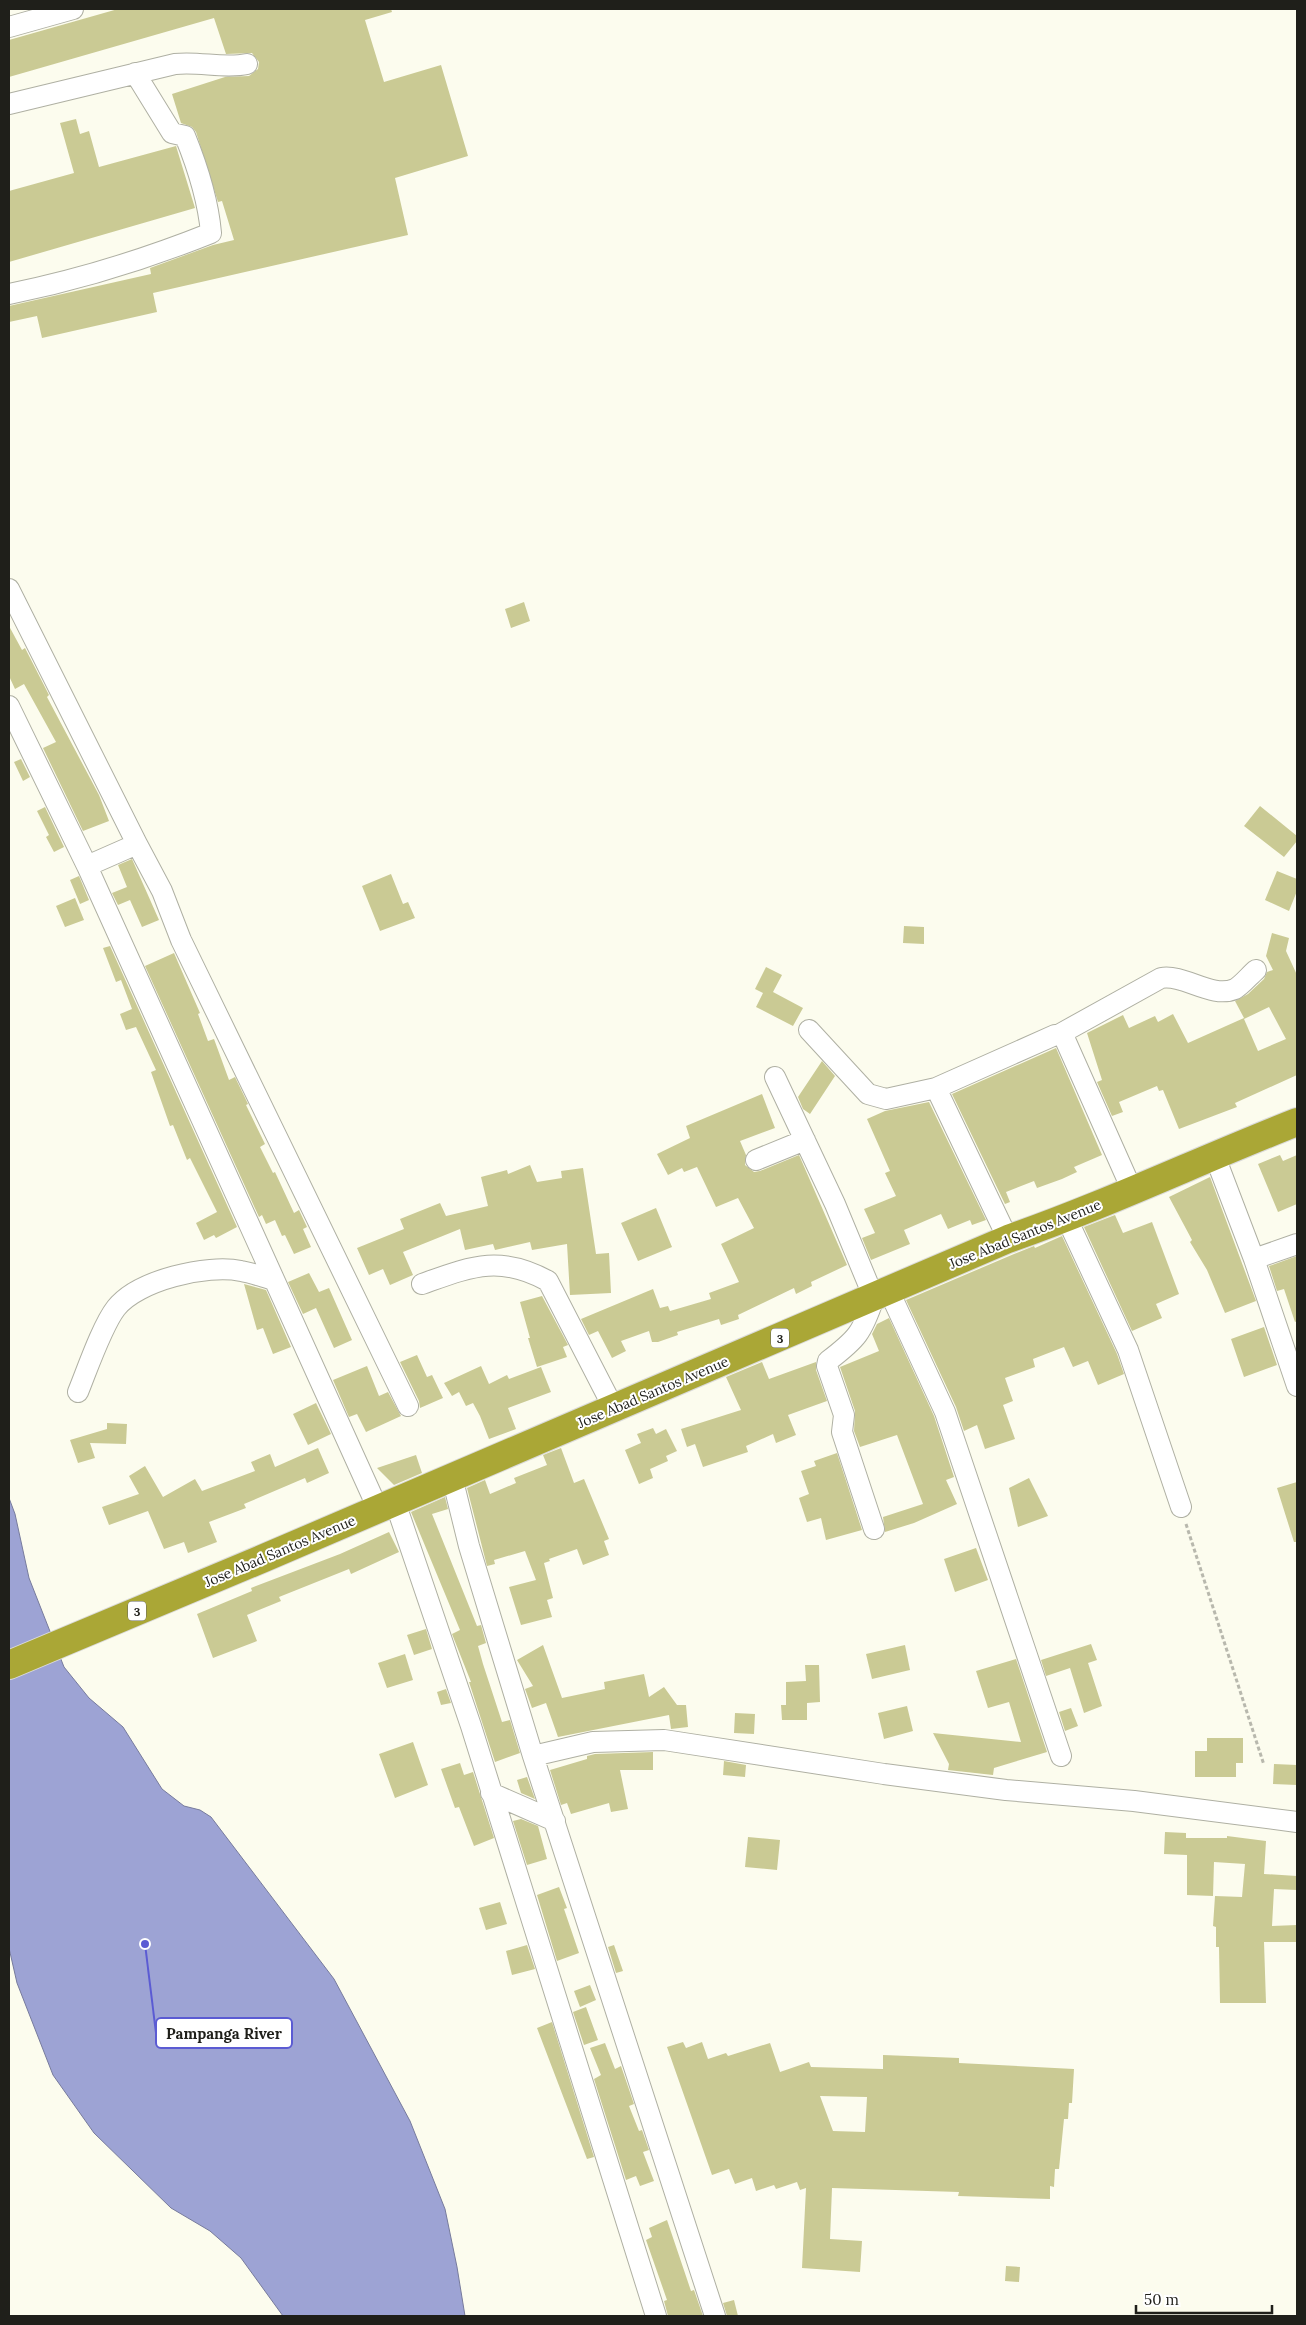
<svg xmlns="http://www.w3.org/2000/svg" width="1306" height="2325" viewBox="0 0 1306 2325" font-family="Lora,serif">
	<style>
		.water { fill: #9da3d4; stroke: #777b9c }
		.building { fill: #caca94; fill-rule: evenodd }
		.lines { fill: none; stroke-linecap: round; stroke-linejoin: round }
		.minor-casing { stroke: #afb0a3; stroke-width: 22 }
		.highway-casing { stroke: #dbdbda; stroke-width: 30 }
		.path { stroke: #b8b8ad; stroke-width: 3; stroke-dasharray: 4 2.5; stroke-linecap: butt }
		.minor { stroke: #fff; stroke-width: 20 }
		.highway { stroke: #aaa736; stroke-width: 28 }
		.labels { text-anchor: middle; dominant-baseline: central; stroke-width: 4; stroke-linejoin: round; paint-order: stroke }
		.shield { fill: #fff; stroke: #62625f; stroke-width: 1 }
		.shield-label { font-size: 12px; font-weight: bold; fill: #1f1f1a }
		.street-label { font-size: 14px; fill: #1f1f1a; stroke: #fff }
		.leader { fill: none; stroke: #5b5bd3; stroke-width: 2 }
		.callout-dot { fill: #5b5bd3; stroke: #fff; stroke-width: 2 }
		.callout { fill: #fff; stroke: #5b5bd3; stroke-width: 2 }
		.callout-label { font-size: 15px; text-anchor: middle; font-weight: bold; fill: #1f1f1a }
	</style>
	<rect width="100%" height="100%" fill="#fcfcee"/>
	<path class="water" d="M9,1498L15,1514L29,1578L64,1667L89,1698L123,1727L162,1789L184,1806L200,1810L211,1817L334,1979L410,2121L445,2209L457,2267L465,2316H283L241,2258L210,2231L171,2208L94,2133L53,2075L17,1983L9,1948Z"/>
	<path class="building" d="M118,9H391L392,12L365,20L384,82L441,65L468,156L395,178L408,235L153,293L157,312L42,338L37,316L9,322V306L151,274L150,268L213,245L234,240L222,201L218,202L196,132L192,127L181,123L172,94L225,77L249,76L258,69L259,62L252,53L226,54L214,18L9,77V40Z
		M76,119L80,134L89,131L99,167L176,146L195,208L9,262V191L74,173L60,123Z
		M524,602L530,621L511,628L505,609Z
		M9,626L22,650L25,648L49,695L47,697L99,795L109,821L83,831L43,748L56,742L24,684L15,689L9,676Z
		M21,759L30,777L23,781L14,762Z
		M1260,806L1297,836V841L1284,857L1244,826Z
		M45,807L64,847L54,852L46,837L49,835L37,811Z
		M132,859L159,920L142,927L130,900L118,905L112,893L127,887L118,865Z
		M1277,871L1297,879V891L1289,911L1265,900Z
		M391,874L403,904L408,902L415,918L380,931L362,886Z
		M79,876L89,900L80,904L70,880Z
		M75,898L84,920L65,927L56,906Z
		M904,926L924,927V944L903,943Z
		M1272,933L1289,938L1286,951L1297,975V1075L1235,1103L1237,1107L1179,1129L1163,1090L1159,1091L1157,1086L1119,1102L1123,1112L1112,1116L1097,1082L1102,1080L1087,1033L1123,1015L1129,1028L1155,1016L1158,1022L1173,1014L1188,1043L1244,1018L1235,1001L1248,994L1264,979L1267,972L1273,970L1266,956ZM1269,1007L1286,1039L1258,1051L1244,1019Z
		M110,946L237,1227L216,1238L214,1235L204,1240L196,1223L217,1212L190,1158L187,1160L173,1125L170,1126L151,1072L156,1070L136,1027L126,1030L120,1014L132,1009L121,980L116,982L103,948Z
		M174,953L200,1013L198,1014L208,1041L214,1039L229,1080L235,1077L248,1104L246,1105L265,1144L260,1147L273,1173L275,1172L294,1213L299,1210L307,1227L303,1229L311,1247L294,1254L285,1235L282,1236L275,1220L266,1224L262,1215L259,1217L145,966Z
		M766,967L782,975L773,992L803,1008L793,1026L756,1007L763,993L755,989Z
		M1056,1048L1102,1155L1074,1167L1077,1172L1062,1179L1037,1188L1034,1181L1006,1192L1010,1202L1005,1204L952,1094Z
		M822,1061L835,1076L810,1114L803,1109L798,1097Z
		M762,1094L775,1128L740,1141L746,1155L745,1165L754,1172L760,1171L799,1155L847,1265L811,1282L812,1286L796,1294L794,1288L738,1315L739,1319L721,1325L719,1319L677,1332L678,1335L658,1342H652L649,1331L621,1341L626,1351L612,1358L598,1331L589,1335L581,1319L653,1289L660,1308L668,1306L670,1311L711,1299L709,1293L739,1282L721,1244L754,1228L738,1198L716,1207L697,1167L684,1172L682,1168L668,1175L657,1154L690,1138L686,1126Z
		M929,1102L986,1220L972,1225L970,1220L948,1229L941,1214L904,1230L910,1244L871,1260L862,1238L875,1233L864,1209L896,1196L885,1173L890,1171L867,1119L885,1111Z
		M1280,1155L1283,1161L1297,1155V1204L1278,1212L1258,1164Z
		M530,1165L537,1182L562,1178L561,1171L583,1168L596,1254L609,1253L611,1293L570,1295L567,1244L532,1250L530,1242L495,1250L493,1244L465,1250L460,1229L403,1252L413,1275L390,1285L383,1269L369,1275L357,1248L404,1229L400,1219L440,1203L446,1216L488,1206L481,1177L507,1170L508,1174Z
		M1210,1177L1256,1301L1225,1313L1207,1270L1190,1242L1192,1240L1169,1197Z
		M656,1208L672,1247L638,1261L621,1223Z
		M1115,1215L1123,1233L1152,1222L1179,1294L1156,1304L1162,1318L1132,1331L1084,1227Z
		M1062,1236L1117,1354L1124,1374L1098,1385L1088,1361L1073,1367L1064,1347L1033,1359L1035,1367L1005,1378L1013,1401L1003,1405L1015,1439L985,1449L977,1425L964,1431L956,1407L906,1300L1014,1254L1034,1246L1035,1248Z
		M1297,1256V1321L1295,1322L1284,1289L1277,1291L1269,1266Z
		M309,1273L319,1292L329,1288L352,1340L334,1348L316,1308L303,1314L288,1282Z
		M244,1284L266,1290L291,1347L273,1354L263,1328L257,1330Z
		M542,1296L568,1345L563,1347L567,1357L537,1367L528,1338H530L520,1302Z
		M889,1318L934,1416L954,1477L946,1480L957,1504L914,1523L885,1532L883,1517L923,1504L920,1496L897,1435L860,1447L854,1431L855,1411L840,1367L879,1351L872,1334L877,1324Z
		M1264,1327L1277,1365L1244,1377L1231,1339Z
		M417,1355L427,1377L432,1375L443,1398L420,1408L419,1401L400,1362Z
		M762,1362L769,1379L816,1362V1370L827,1401L788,1415L796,1435L776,1443L773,1434L746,1446L748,1452L703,1467L695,1444L687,1447L681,1429L741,1410L726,1377Z
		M367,1366L379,1396L388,1392L401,1416L366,1432L357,1414L349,1417L333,1380Z
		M481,1366L489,1384L507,1375L509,1379L541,1367L551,1392L508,1408L516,1429L489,1439L480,1416L473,1403L466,1406L459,1392L452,1396L444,1383Z
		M316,1403L331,1434L308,1445L293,1414Z
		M107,1423L127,1424L126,1444L90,1443L95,1458L78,1463L70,1440L107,1429Z
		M653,1428L656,1434L666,1429L677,1451L666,1456L668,1461L650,1469L653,1478L639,1484L625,1450L641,1443L637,1434Z
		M318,1448L329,1473L307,1483L305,1478L244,1504L246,1508L209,1522L217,1542L188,1553L184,1542L164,1549L148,1511L109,1525L102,1507L139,1494L129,1476L145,1466L163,1497L195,1479L202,1491L255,1471L251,1462L270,1454L275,1467Z
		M561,1448L574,1483L584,1479L609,1539L604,1541L609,1555L583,1565L577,1549L549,1559L550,1561L544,1563L553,1598L547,1600L552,1617L521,1625L509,1587L536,1580L525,1551L494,1560L495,1564L487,1566L467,1488L485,1480L490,1494L516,1483L514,1478L547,1465L543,1455Z
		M837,1453L862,1530L826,1540L821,1518L807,1522L799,1498L809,1494L801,1471L816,1466L814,1461Z
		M416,1455L422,1473L394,1485L377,1468Z
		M1029,1478L1048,1516L1018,1527L1009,1488Z
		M1297,1482V1542H1294L1277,1488Z
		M445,1497L448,1509L432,1514L477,1626L481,1625L486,1643L478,1646L483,1664L502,1722L510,1720L520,1753L495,1762L469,1682H471L452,1634L460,1630L411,1512Z
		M389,1532L399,1552L351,1574L349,1569L279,1597L281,1601L247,1615L257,1641L213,1658L197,1614L252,1591L251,1588L340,1554Z
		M976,1548L988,1580L955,1592L944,1559Z
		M426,1629L432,1649L414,1655L407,1635Z
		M1091,1644L1097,1660L1088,1663L1102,1706L1084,1713L1070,1668L1046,1676L1041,1660Z
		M543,1645L562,1698L605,1689L604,1682L644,1674L649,1697L664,1687L677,1705H686L688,1727L671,1729L669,1715L558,1737L546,1703L532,1708L525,1689L533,1686L517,1660Z
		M905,1645L910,1670L872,1679L866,1654Z
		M405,1654L413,1680L387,1688L378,1663Z
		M1016,1659L1047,1752L994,1768L993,1775L948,1770L949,1764L933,1733L1021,1742L1009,1702L988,1708L976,1671Z
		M805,1665H819L820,1702L807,1703V1720H782L781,1705H786V1682L806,1681Z
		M446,1689L451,1703L441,1705L437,1692Z
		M907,1706L913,1731L884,1739L878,1713Z
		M1071,1708L1078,1726L1065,1731L1059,1712Z
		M735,1713L755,1714L754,1734L734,1733Z
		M1207,1738H1243V1763H1236V1777H1195V1751H1207Z
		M413,1742L428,1785L395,1798L379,1754Z
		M653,1752V1770H620L628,1809L611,1812L609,1803L571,1814L567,1803L561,1805L550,1770L587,1759V1756L595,1754Z
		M724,1761L746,1765L745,1777L723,1775Z
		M460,1763L464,1775L473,1772L494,1838L474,1846L459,1807L455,1808L441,1769Z
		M1274,1764L1297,1765V1785L1273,1784Z
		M527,1777L535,1799L521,1793L517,1780Z
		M521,1819L538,1826L547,1859L527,1865L513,1821Z
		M1165,1832L1186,1833V1838H1227V1836L1266,1841L1264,1874L1297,1876V1890L1274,1889L1272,1926L1297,1925V1942H1264L1266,2003H1220L1219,1947H1216V1927L1213,1926L1215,1896L1242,1897L1245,1864L1214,1862L1213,1896L1187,1895V1855L1164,1854Z
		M748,1837L780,1840L777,1870L745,1867Z
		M559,1887L567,1908L564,1909L579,1953L557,1961L537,1895Z
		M500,1902L507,1924L486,1930L479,1908Z
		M527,1945L535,1969L512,1975L506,1951Z
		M614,1945L623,1971L616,1973L608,1947Z
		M590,1985L596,2000L580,2007L574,1991Z
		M586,2007L598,2040L584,2045L573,2012Z
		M552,2022L594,2157L587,2159L537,2028Z
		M683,2042L686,2048L702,2042L708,2059L726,2053L728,2056L770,2043L780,2072L809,2062L811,2067L883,2069V2055L959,2058V2063L1074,2069L1072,2103H1069L1068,2119H1064L1059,2169H1055L1054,2187L1050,2186V2199L958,2196L959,2192L832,2188L830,2239L862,2241L860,2272L802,2268L806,2188L800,2190L797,2182L776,2189L774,2185L756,2191L752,2178L735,2184L729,2169L712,2175L667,2047ZM820,2096L867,2097L865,2132L833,2131Z
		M605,2043L615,2069L621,2066L634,2104L629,2106L639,2131L642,2130L649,2150L643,2152L654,2181L640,2186L636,2176L626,2180L594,2079L601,2075L590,2048Z
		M667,2220L691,2291L694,2290L703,2316H668L664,2301L667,2300L646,2240L652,2237L649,2228Z
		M1006,2266L1020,2267L1019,2282L1005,2281Z
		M734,2300L738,2316H727L723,2303Z"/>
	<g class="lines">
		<defs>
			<path id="minor" d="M9,27L73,9
				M9,104L175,64C199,61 224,69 247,64
				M9,294C78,280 146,259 211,233C208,199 198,168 185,136L172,133L135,73
				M9,589L137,844L87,866
				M9,706L87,866L378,1509
				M137,844L162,891L181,940L408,1406
				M809,1030L868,1094L886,1099L936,1088L1055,1035H1063L1132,1190
				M1060,1034L1161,978C1185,974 1211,999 1235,989C1242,985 1250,975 1256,970
				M775,1077L835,1204L874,1298C862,1333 857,1339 828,1361L827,1366L844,1415L842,1432L874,1529
				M936,1088L1008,1239
				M1214,1154L1254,1259L1297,1386
				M756,1160L805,1140
				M1067,1219L1128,1350L1181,1507
				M1254,1259L1297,1244
				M422,1284C470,1267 499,1254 548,1281L614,1409
				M889,1291L945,1412L1061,1756
				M78,1392C87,1370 102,1326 116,1308C138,1280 207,1264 241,1271C252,1273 263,1277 274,1280
				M452,1477L469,1546L533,1756L715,2316
				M395,1502L471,1726L656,2316
				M533,1756L593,1742L664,1740L884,1774L1006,1790L1134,1801L1297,1822
				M491,1793L555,1821"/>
			<path id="highway" d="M9,1665L264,1558L1008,1239C1106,1205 1200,1160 1297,1122"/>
		</defs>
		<use href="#minor" class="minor-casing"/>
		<use href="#highway" class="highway-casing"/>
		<path class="path" d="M1186,1524L1264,1765"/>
		<use href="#minor" class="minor"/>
		<use href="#highway" class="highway"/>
	</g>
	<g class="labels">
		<g class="shield">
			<rect x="771" y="1328.5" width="18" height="19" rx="4"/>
			<rect x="128" y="1601.5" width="18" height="19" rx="4"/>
		</g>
		<g class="shield-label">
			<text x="780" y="1338">3</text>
			<text x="137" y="1611">3</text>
		</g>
		<g class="street-label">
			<text transform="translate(1025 1234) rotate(-22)">Jose Abad Santos Avenue</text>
			<text transform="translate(653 1392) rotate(-23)">Jose Abad Santos Avenue</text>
			<text transform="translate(280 1551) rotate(-23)">Jose Abad Santos Avenue</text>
		</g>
	</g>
	<path class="leader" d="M145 1944L156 2033"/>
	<circle class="callout-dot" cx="145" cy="1944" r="5"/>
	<rect class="callout" x="156" y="2018" width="136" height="30" rx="5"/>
	<g class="callout-label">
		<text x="224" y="2039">Pampanga River</text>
	</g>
	<rect width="1306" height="2325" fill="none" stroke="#1f1f1a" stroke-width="20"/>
	<path d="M1136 2305v8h136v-8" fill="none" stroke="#1f1f1a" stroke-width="2.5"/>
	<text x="1144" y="2305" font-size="15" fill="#1f1f1a" stroke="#ffffff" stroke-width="4" paint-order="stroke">50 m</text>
</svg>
